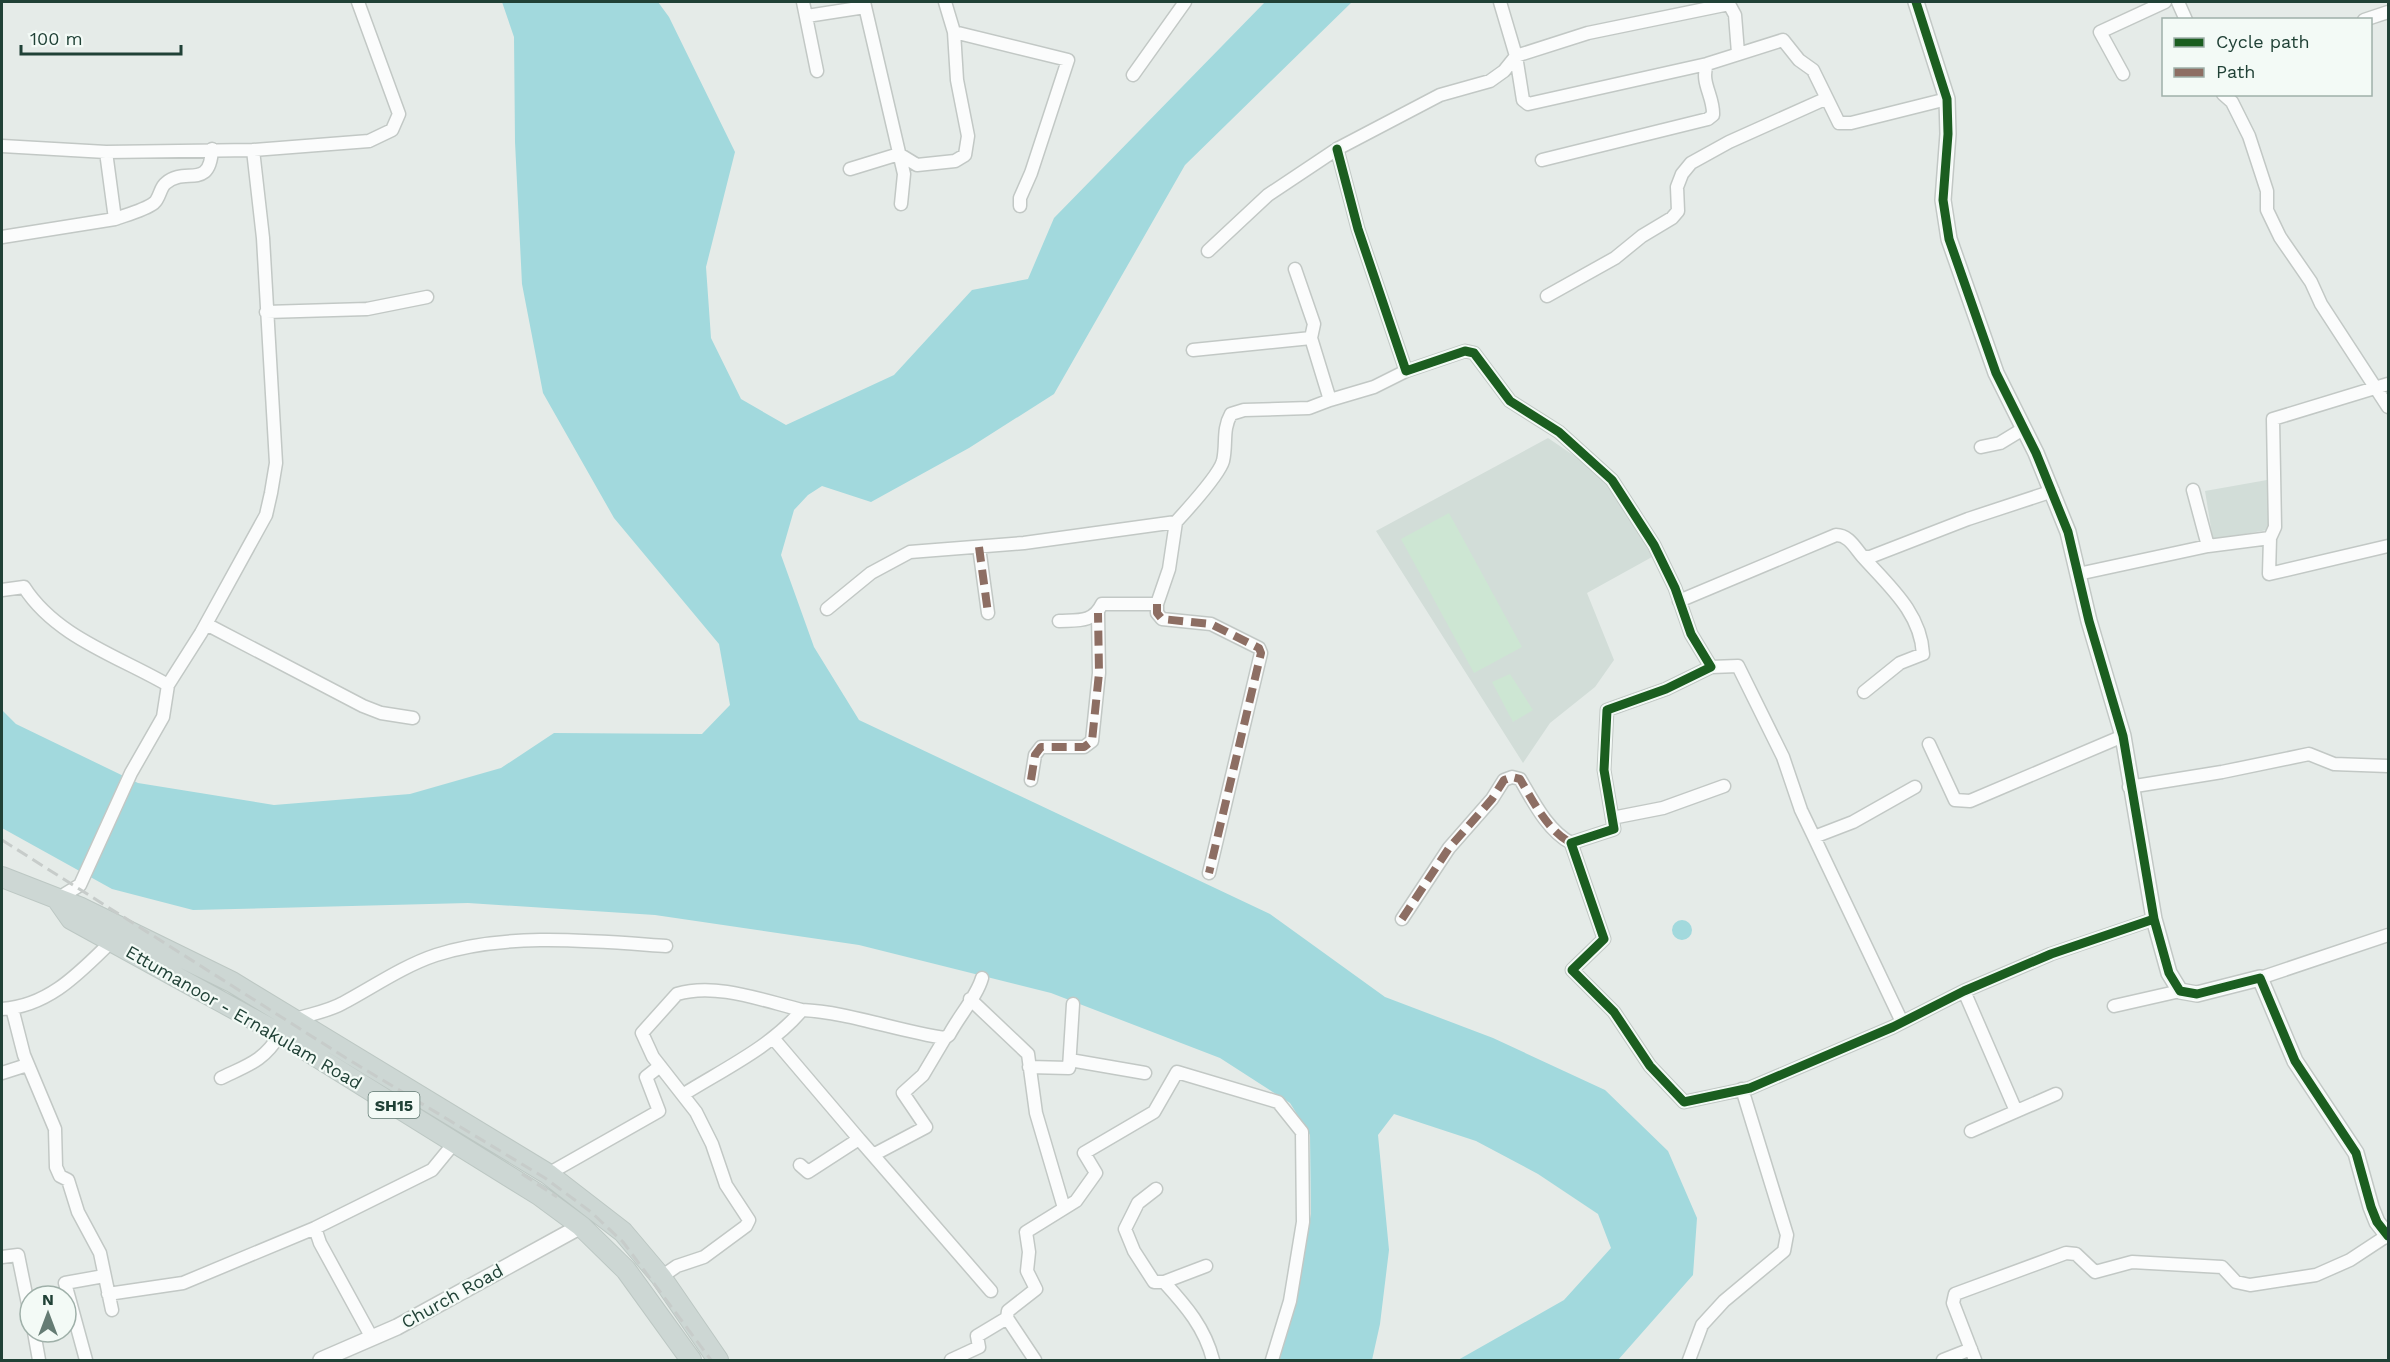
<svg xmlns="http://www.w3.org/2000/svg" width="2390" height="1362" viewBox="0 0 2390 1362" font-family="'Work Sans',sans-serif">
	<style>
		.built { fill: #d2ddd8 }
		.green { fill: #cde6d3 }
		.water { fill: #a2d9dd }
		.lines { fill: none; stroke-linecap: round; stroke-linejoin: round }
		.minor-casing { stroke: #c2c8c5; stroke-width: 15 }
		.tertiary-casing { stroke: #c2c8c5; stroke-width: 18 }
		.primary-casing { stroke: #bcc7c3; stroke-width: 22 }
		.minor { stroke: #fbfcfc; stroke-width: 12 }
		.tertiary { stroke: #fbfcfc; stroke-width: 15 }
		.primary { stroke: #cdd7d4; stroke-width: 20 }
		.rail { stroke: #c7ccca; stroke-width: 3; stroke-dasharray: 12 6; stroke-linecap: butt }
		.quiet { stroke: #8d6e63; stroke-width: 8; stroke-dasharray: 15 8; stroke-linecap: butt }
		.cycleway-casing { stroke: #f3faf6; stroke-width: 13 }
		.cycleway { stroke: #1b5e20; stroke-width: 9 }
		.labels { text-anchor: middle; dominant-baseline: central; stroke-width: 4.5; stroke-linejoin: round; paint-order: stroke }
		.shield { fill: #f3faf6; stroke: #5f7870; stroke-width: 1.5 }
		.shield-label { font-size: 16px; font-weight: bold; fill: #204136 }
		.street-label { font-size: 18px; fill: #204136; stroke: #f3faf6 }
	</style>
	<rect width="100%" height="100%" fill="#e5ebe8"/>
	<path class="built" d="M1548,438L1604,476L1636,526L1652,557L1587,593L1614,660L1595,687L1550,723L1523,763L1376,531Z
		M2267,480L2272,529L2213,540L2205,491Z"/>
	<path class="green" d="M1449,513L1522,647L1474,673L1401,539Z
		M1510,674L1533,710L1513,722L1492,682Z"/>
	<path class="water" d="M502,2H658L669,17L735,152L706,267L711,338L741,399L786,425L894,375L972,290L1028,279L1054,218L1265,2H1352L1185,165L1054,394L969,448L871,502L822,486L808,495L794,510L781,555L814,647L859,720L1270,914L1385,997L1493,1038L1605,1090L1668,1151L1697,1218L1693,1275L1618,1360H1458L1564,1300L1611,1248L1598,1214L1538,1174L1476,1141L1394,1114L1378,1135L1389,1250L1380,1324L1372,1360H1276L1287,1329L1311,1214L1310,1135L1290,1103L1220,1058L1051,993L859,945L655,915L468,903L193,910L112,889L2,828V710L16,724L138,783L274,805L410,794L501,768L554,733L702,734L730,705L719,644L614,518L543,393L522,284L515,142L514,37Z
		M1672 930a10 10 0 1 1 20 0a10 10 0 1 1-20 0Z"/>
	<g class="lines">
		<defs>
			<path id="minor" d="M803,2L817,71
				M864,2L904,174L901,204
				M945,2L954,32L1068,60L1031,173L1020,198V206
				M1500,2L1516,56L1523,100L1528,104L1707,64L1783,40L1799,60L1813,70L1839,123H1851L1947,99
				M2178,2L2186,20
				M1729,4L1735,15L1738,53
				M807,16L865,7
				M2364,20L2388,12
				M2123,74L2100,32L2165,2
				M1133,75L1185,2
				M2223,94L2232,102L2249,136L2267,191V210L2280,237L2311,282L2321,304L2388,407
				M2,146L106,152L253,150L263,238L272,394L276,463L271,493L266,515L201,633L168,685
				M1337,149L1358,229L1406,371L1465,351L1474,353L1510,401L1559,432L1612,480L1654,545L1675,588L1691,634L1711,667L1666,689L1607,710L1604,770L1614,829L1571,843L1604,939L1572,970L1614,1012L1650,1066L1684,1102L1750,1088L1893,1027L1964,991L2051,954L2154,919
				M253,150L369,141L392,130L399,114L358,2
				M1542,160L1708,119L1713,115C1714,96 1700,83 1707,64
				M850,169L899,154L917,165L955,161L965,155L968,136L957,80L954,32
				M115,219C126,215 145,210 154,203C160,198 160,187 166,183C185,166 210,191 212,149
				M2,237L115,219L106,152
				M1208,251L1268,195L1337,149L1440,95L1490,81L1504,71L1516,56L1588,33L1729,4V2
				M1295,269L1314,324L1311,338
				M1547,296L1615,258L1642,236L1672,218L1678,211L1677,187L1682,174L1691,163L1729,142L1825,99
				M266,312L367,309L427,297
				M1193,350L1311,338L1330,400L1374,387L1406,371
				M1981,447L2000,443L2023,429
				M2193,490L2208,546L2270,538L2275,527L2273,419L2388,384
				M2270,538L2269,574L2388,546
				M979,547L988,613
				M1863,557C1889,586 1921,613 1923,654L1900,663L1864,692
				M2078,574L2208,546
				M2,590L24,587C56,637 118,656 168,685L163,717L131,773L80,885L57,899
				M1679,601L1836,535C1849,535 1855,548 1863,557H1870L1968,519L2053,491
				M1157,604V613L1162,619L1211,624L1259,648L1261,653L1209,873
				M827,609L871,573L910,552L1024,543L1176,522C1187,510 1219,475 1223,461C1227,444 1222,430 1231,414L1244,410L1309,408L1330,400
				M1059,621C1078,620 1093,623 1102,604H1157L1169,569L1176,522
				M206,624L363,706L381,713L413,718
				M1711,667L1738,666L1783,757L1801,810L1814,837L1853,822L1915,787
				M1929,744L1955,800L1970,801L2123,736
				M1031,780L1035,755L1041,747H1084L1092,741L1099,673L1098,613
				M2129,787L2222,772L2309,754L2334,764L2388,766
				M1612,818L1663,808L1724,786
				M1814,837L1902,1022
				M1402,919L1449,848L1492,799L1504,780L1512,777L1520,779C1533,801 1547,830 1571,843
				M2260,978L2388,935
				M1964,991L2016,1111
				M970,999L1028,1054L1036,1113L1064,1208
				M2114,1006L2180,991
				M12,1008L24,1055L55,1129L56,1167L60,1176L68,1180L78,1212L100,1253L112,1310
				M2,1009C50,1006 81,971 113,940
				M802,1010C848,1012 897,1031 945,1038L949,1035C959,1016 977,996 982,978
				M296,1019C311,1014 329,1011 343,1003C373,987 403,966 436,955C506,932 594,941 666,946
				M773,1038L859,1139
				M1070,1060L1145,1073
				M1029,1067L1069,1068L1073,1004
				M2,1073L27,1065
				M221,1078C248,1065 264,1061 280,1034
				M1971,1131L2056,1094
				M873,1155L991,1291
				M800,1165L808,1172L859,1139L873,1155L926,1127L903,1093L923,1075L945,1038
				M548,1174L659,1111L646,1077L660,1066
				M1156,1189L1138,1203L1125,1229L1134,1251L1154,1282H1164
				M315,1228L320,1243L372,1338
				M2,1257L18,1255L30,1314
				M1206,1266L1164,1282C1186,1306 1205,1328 1213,1360
				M661,1277L677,1266L704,1257L746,1226L749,1220L726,1185L712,1144L696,1112L653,1057L642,1033L677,994C716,982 764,1001 802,1010C771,1047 724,1069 684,1094
				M108,1294L183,1283L315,1228L432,1170L455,1142
				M1007,1318L1035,1360
				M34,1332L39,1360
				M86,1360L65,1283L104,1276
				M951,1360L979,1347L977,1336L1007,1318L1008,1311L1036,1289L1027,1271L1029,1252L1026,1232L1076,1201L1096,1173L1084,1153L1154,1112L1177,1072L1278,1102L1302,1132L1303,1222L1290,1301L1272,1360
				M1689,1360L1702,1325L1724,1301L1784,1251L1787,1235L1742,1089
				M1943,1360L1971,1349
				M1975,1360L1953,1303L1955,1294L2066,1253L2076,1254L2095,1272L2132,1262L2222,1267L2236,1282L2250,1285L2316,1275L2350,1260L2388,1235"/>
			<path id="tertiary" d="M1916,2L1947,99L1948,134L1943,200L1949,239L1996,373L2036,453L2068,532L2089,621L2123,736L2154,919L2169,973L2180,991L2197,994L2260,978L2295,1061L2356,1153L2371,1207L2377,1222L2388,1236
				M321,1360L397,1327L581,1226"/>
			<path id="primary" d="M2,877L79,907L232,982L548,1174L623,1232L661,1277L718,1360
				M57,899L71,919L280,1034L539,1195L581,1226L626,1270L691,1360"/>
		</defs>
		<use href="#minor" class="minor-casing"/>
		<use href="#tertiary" class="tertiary-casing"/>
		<use href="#primary" class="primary-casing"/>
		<use href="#minor" class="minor"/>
		<use href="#tertiary" class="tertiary"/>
		<use href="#primary" class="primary"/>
		<path class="rail" d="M2,840L346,1058L545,1178L591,1212L623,1242L711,1360
			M522,1174L557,1197"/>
		<path class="quiet" d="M979,547L988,613
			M1157,604V613L1162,619L1211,624L1259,648L1261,653L1209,873
			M1031,780L1035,755L1041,747H1084L1092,741L1099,673L1098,613
			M1402,919L1449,848L1492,799L1504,780L1512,777L1520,779C1533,801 1547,830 1571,843"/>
		<defs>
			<path id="cycleway" d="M1916,2L1947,99L1948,134L1943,200L1949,239L1996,373L2036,453L2068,532L2089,621L2123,736L2154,919L2169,973L2180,991L2197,994L2260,978L2295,1061L2356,1153L2371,1207L2377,1222L2388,1236
				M1337,149L1358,229L1406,371L1465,351L1474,353L1510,401L1559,432L1612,480L1654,545L1675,588L1691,634L1711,667L1666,689L1607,710L1604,770L1614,829L1571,843L1604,939L1572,970L1614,1012L1650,1066L1684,1102L1750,1088L1893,1027L1964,991L2051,954L2154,919"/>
		</defs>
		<use href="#cycleway" class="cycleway-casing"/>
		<use href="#cycleway" class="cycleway"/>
	</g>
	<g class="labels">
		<rect class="shield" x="368.5" y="1092" width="51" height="26" rx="4.5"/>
		<g class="shield-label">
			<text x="394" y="1105">SH15</text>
		</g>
		<g class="street-label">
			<text transform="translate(244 1017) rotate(30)">Ettumanoor - Ernakulam Road</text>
			<text transform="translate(452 1296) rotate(-29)">Church Road</text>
		</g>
	</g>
	<rect width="2390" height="1362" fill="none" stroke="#204136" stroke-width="6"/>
	<rect x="2162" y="18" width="210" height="78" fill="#f3faf6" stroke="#9fb0a9" stroke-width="1.5"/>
	<rect x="2174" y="38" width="30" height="9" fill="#1b5e20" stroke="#9fb0a9" stroke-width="1.5"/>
	<text x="2216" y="48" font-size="18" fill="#204136">Cycle path</text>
	<rect x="2174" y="68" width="30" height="9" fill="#8d6e63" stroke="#9fb0a9" stroke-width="1.5"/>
	<text x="2216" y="78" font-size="18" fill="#204136">Path</text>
	<g transform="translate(48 1314)"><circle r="28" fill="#f3faf6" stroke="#9fb0a9" stroke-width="1.5"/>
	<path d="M0-4.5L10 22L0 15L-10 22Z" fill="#657c74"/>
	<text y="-9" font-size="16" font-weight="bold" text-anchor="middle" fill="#204136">N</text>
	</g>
	<path d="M21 45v9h160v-9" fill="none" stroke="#204136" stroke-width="3"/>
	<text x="30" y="45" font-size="18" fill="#204136" stroke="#f3faf6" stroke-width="4.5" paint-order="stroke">100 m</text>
</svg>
